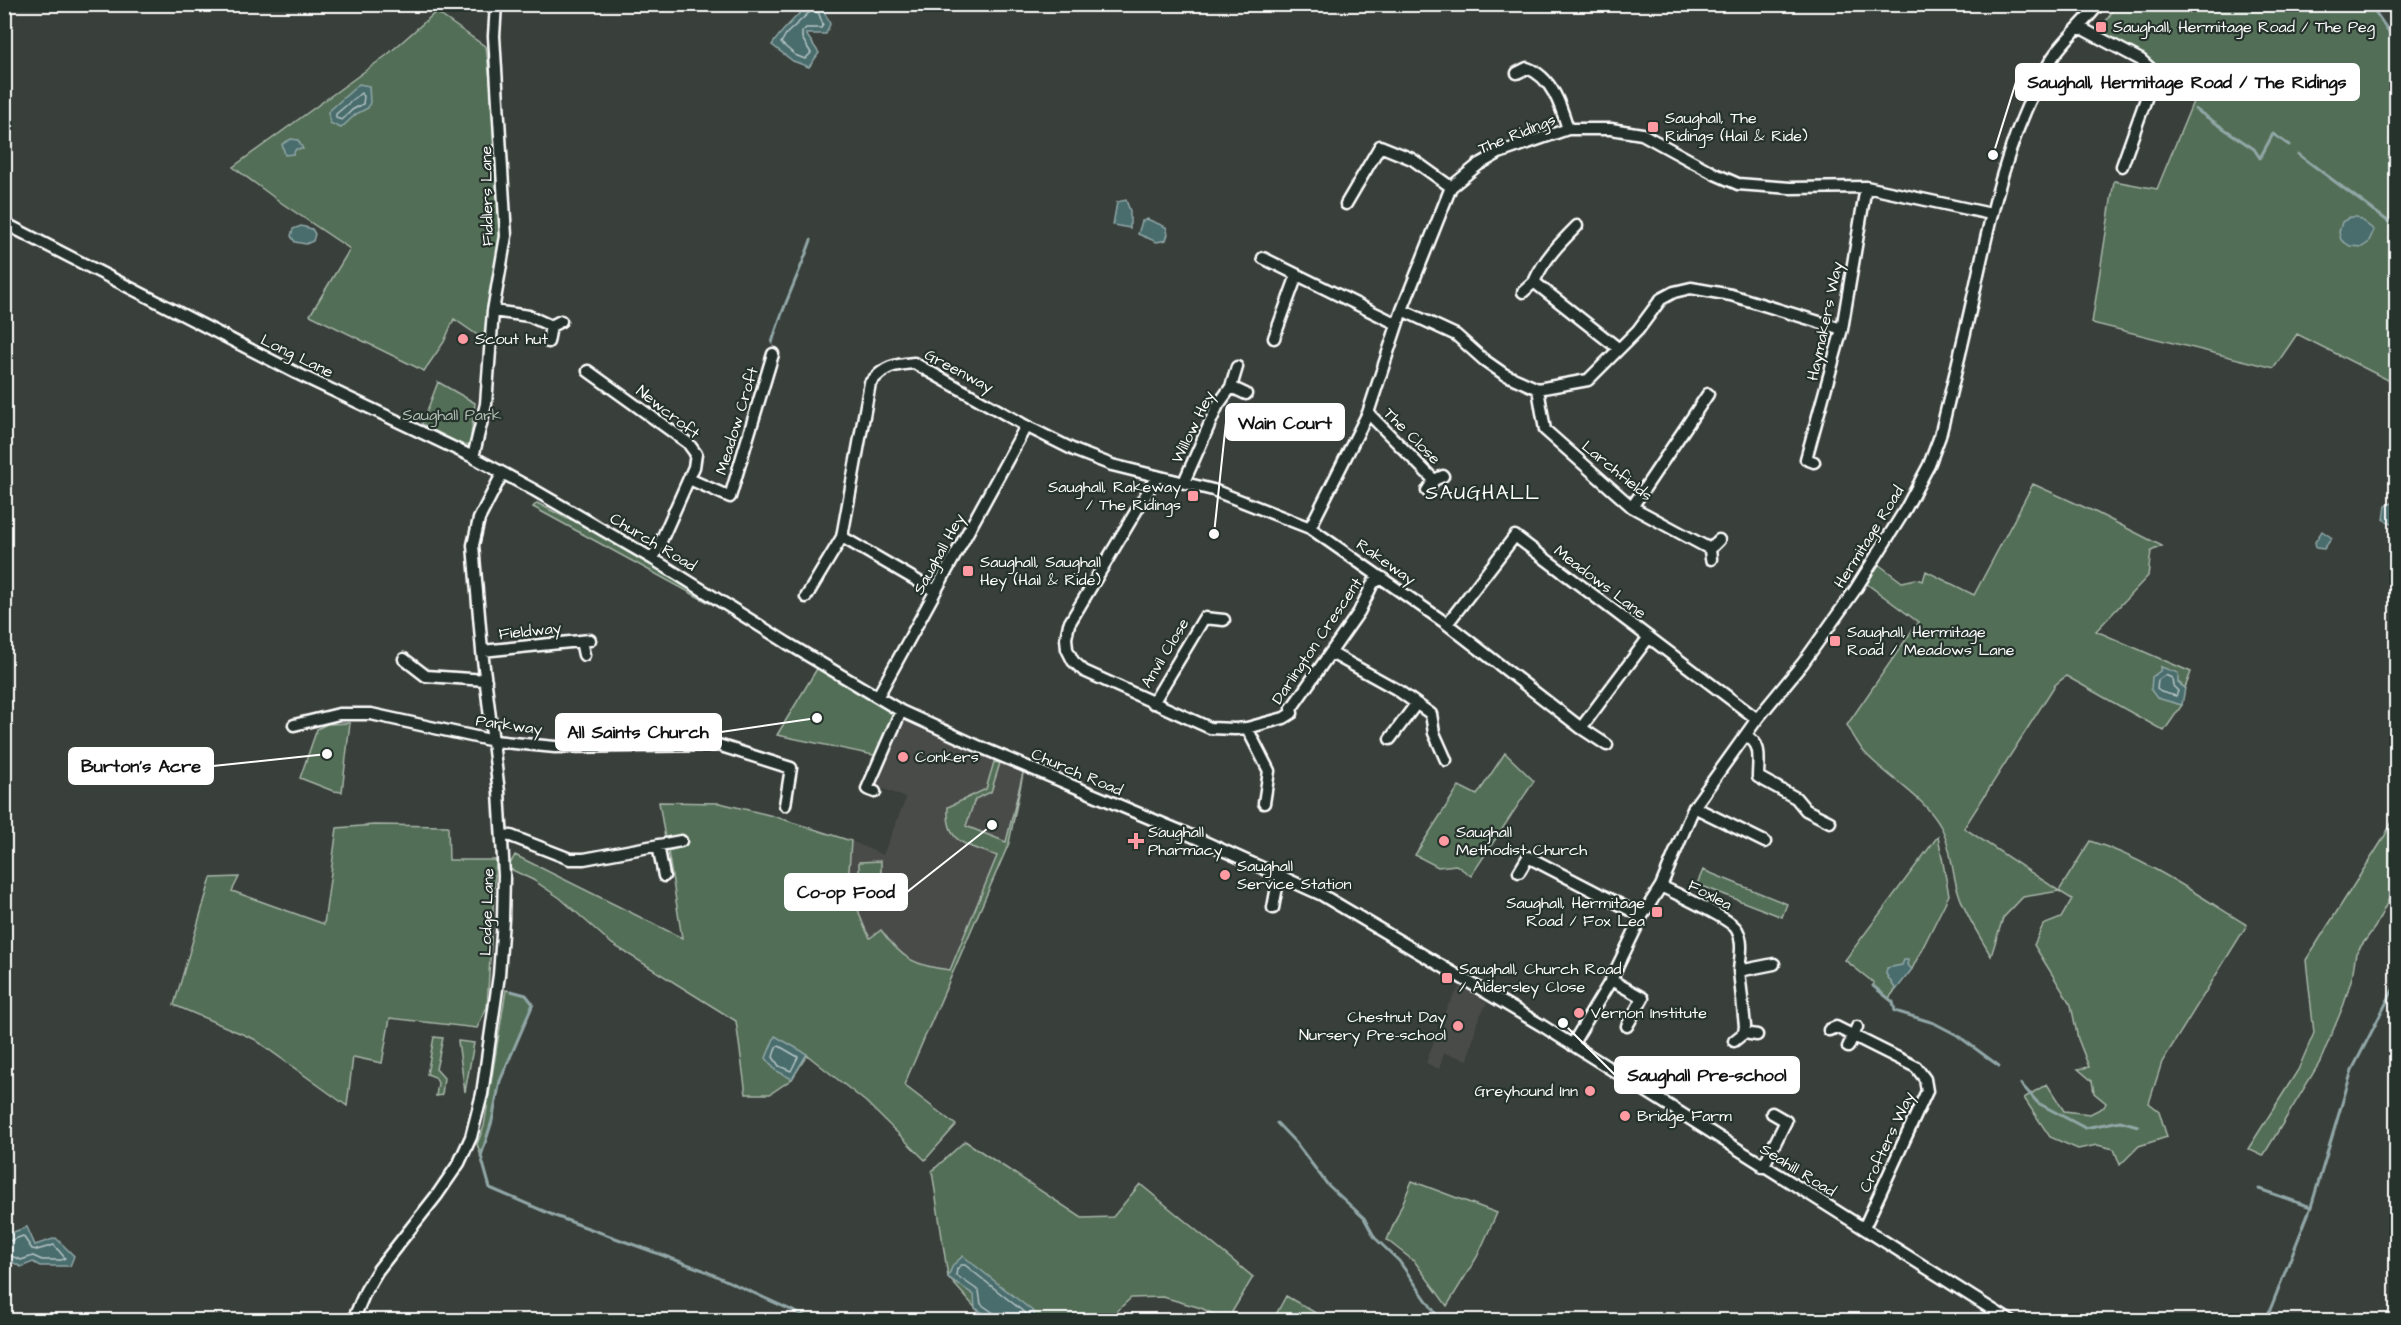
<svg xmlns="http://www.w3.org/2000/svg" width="2401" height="1325" viewBox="0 0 2401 1325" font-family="'Architects Daughter',sans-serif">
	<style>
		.built { fill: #4a4b49 }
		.green { fill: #526e56; stroke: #a8b6aa; stroke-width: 1.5 }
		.water { fill: #486c6d; stroke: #91a7a7; stroke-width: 1.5 }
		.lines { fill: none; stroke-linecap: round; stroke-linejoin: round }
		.shore { stroke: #b6c4c5; stroke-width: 1.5 }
		.stream { stroke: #91a7a7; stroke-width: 3 }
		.minor-casing { stroke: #fff; stroke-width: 15 }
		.minor { stroke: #26332d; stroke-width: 10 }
		.poi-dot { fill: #ff9aa2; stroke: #26332d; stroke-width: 2 }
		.labels { text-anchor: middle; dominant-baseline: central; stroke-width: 4.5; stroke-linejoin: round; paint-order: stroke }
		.poi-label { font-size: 16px; fill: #fff; stroke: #26332d; text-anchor: start }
		.street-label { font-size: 16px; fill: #fff; stroke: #26332d }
		.park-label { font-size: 16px; fill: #b1beb3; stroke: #26332d }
		.quarter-label { font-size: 20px; letter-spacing: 1.5px; fill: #fff; stroke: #26332d }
		.leader { fill: none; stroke: #fff; stroke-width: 2 }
		.callout-dot { fill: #fff; stroke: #26332d; stroke-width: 2 }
		.callout { fill: #fff; stroke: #fff; stroke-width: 2 }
		.callout-label { font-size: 18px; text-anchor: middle; font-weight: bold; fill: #111 }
	</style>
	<rect width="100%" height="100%" fill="#393f3b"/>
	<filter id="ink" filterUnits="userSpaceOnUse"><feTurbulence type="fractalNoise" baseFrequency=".0167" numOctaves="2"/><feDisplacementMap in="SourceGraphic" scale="12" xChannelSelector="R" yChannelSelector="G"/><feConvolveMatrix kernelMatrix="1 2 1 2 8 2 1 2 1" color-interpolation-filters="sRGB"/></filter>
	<g filter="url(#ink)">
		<path class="built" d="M902,718L1025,774L1009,843L927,1036L787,821L851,841L883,855L906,798L877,786Z
			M1460,986L1487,1003L1477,1022L1468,1060L1444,1053L1439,1069L1426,1063L1446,1009Z"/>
		<path class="green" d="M2116,5H2370L2396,42V384L2297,334L2274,368L2092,323L2114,181L2157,189L2199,87L2097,36Z
			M436,12L486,47L493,103L501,230L483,339L454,319L444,342L424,371L310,315L350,249L283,204L233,167L387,55Z
			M438,382L475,403L470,444L464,446L422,424Z
			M2033,484L2095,512L2162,546L2151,551L2148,576L2096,631L2191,672L2185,688L2161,667L2157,697L2182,705L2164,731L2066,676L2055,685L1964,828L2059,891L2090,841C2147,859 2196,894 2247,925L2162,1062L2149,1103L2159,1111L2167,1137L2139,1146L2120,1165L2114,1149L2097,1145L2078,1149L2050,1137L2024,1098L2047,1084L2064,1111L2090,1114L2104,1107L2106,1103L2094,1093L2092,1081L2078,1069L2089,1067L2078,1039L2071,1005L2034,945L2043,925L2061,918L2072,899L2059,891L2023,897L2003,918L1991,956C1979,935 1965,914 1958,891C1951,870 1952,848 1942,829C1925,797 1891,780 1867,755C1859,747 1853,735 1847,725L1918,622L1867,584L1878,564L1902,582L1916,579L1923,581L1926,571L1974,595Z
			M537,503L568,519L580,521L706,597L709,603L533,507Z
			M818,667L896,713L878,756L777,735Z
			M350,723L342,792L333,791L300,778L317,729L327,724Z
			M1505,753L1534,781L1471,876L1456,865L1438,867L1415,855L1459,786L1477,795Z
			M994,762L1000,763L991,792L975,799L966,826L1006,842L1023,773L1009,843L904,1085L956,1125L925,1160L866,1102L807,1055L792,1079L770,1094H746L736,1021L612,944L560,898L533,880L508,868L515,855L682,938L668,851L682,847L680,835L665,838L659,802L720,803L773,816L851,841L848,885H855C856,906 860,920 870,938L881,930C902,959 915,966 950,970L997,856C966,844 946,845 948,807L986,789Z
			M2396,814V885L2375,927L2356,953L2352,977L2344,1004L2320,1062L2263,1156L2248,1149L2298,1070L2314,1033L2306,960L2383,839Z
			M374,825L448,826L449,860H496L487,1007L477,1028L390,1018L382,1063L353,1057L347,1106L254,1039L174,1005L211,878L239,877L232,891L324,924L337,828Z
			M1938,836L1949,895L1912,969L1889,998L1873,986L1874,983L1845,960Z
			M881,861V905L859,906V862Z
			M1703,870L1787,904L1782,917L1697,884Z
			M506,990L526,995L533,1004L500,1081L492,1121L481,1156L477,1144L484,1126Z
			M434,1037L443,1038L436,1069L444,1078L442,1095L436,1096L438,1083L435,1077L427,1074Z
			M458,1041L474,1043L465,1092Z
			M965,1141L1082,1218L1113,1217L1140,1184L1253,1277L1232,1312L1244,1320H1225L1201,1308L1163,1297L1131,1298L1107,1320H986L948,1277L932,1171Z
			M1412,1181L1497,1213L1477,1257L1447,1306L1415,1262L1387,1240Z
			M1286,1296L1328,1320H1273Z"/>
		<path class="water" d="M807,5C822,4 825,12 830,24L826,34H806L819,53L809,67L793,61L772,45C782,29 795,19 807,5Z
			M359,84L369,86L370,102L368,108L356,114L341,128L330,123L328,112Z
			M291,139L298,140L303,149H296L293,154L285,155L282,144Z
			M1126,200L1130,211V228L1113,225L1117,202Z
			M2350,217H2357L2374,230L2368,243L2362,247L2350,246L2341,240L2339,232L2342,222Z
			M1147,219L1166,227L1168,234L1166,240L1157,242L1138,234L1142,221Z
			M301,226L312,229L315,234L313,241L306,244L295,242L291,236L293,229Z
			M2396,501V524H2395L2384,520L2386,506Z
			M2322,531L2332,538L2324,549L2316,548L2315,542Z
			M2161,667L2178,673V683L2185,688L2182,705L2157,698L2151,690L2152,677L2160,671Z
			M1904,960H1908L1907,965L1912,969L1896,990L1886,974L1887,968L1902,965Z
			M775,1036L807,1054L792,1079L775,1070L766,1058Z
			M27,1227L35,1245L56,1238L74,1256L70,1266H40L33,1262L21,1267L5,1258V1239L11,1233Z
			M963,1256L1035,1313L1030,1320H995L975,1308L974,1295L948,1277L953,1265Z"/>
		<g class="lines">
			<path class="shore" d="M813,9L819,14L823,25L821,28H806L802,32V38L811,53L805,59L795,55L781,43L786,34Z
				M361,93L364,96L363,104L352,110L342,120L336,118V114Z
				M2165,675L2172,678L2173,686L2178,691L2176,696L2161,692L2157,689L2158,680Z
				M779,1046L798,1057L791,1071L779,1066L773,1057L776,1047Z
				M4,1243L23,1236L32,1249L37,1250L54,1245L65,1258L62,1260H42L33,1256L21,1260L4,1253
				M997,1320L995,1314L981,1304L979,1291L956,1275L957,1269L961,1265H965L1025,1313L1026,1320"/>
			<path class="stream" d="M2370,4L2396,42
				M2195,109L2254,149L2260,158L2273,134L2289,145
				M2298,154L2389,222L2396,220
				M772,343C782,307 799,275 811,240
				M1873,986L1893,1002L1895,1011L1934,1023L1957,1035L1999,1066
				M511,991L526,995L533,1004L500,1081L492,1121L481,1156L490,1188L555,1216L703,1270L813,1320
				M2021,1084L2038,1103L2085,1128L2120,1121L2138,1126
				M1277,1123L1296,1143L1327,1184L1364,1218L1375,1238L1399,1261L1436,1314
				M2259,1189L2311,1207
				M2266,1320L2311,1207L2352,1070L2396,984"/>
			<defs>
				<path id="minor" d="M2079,27L2141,60L2151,69L2152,82L2122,166
					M1517,73L1527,68C1552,77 1561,106 1568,129
					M1346,204L1380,146L1412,159L1451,187
					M4,223L296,373L473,457L534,490L653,559L787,643L901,711L980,747L1185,833L1322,895L1541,1025L2009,1320
					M1577,226C1560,243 1544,259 1534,282L1619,349
					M1263,258L1397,324
					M1523,292L1534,282
					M1402,310L1456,335L1484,360L1504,374L1538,389L1588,380L1638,330L1661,299L1674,292L1691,288L1731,295L1842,329
					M493,311L529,316L551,326L561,321
					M1274,338L1297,275
					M548,342L551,326
					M588,371L688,443L696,454L694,467L653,559
					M1231,387L1246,394
					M1538,389L1545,430L1632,507L1710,549L1711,559
					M1368,413L1434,480L1443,476
					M473,457L486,404L493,311L506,236L494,36L496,4
					M1814,462L1806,459L1842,329L1866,187
					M1157,476L1069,624L1066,638L1067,649L1073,661L1084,671L1210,728L1235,729L1247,728L1284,718L1292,713L1291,709L1359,612L1373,583L1383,578
					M689,479L730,497L773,354
					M1184,482L1218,405L1231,387L1237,367
					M1427,491L1434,480
					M1632,507L1708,394
					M1310,528L1368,413L1402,310L1451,187L1478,165L1499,153L1568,129H1611L1642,134L1715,174L1738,184L1790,188L1866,187L1991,214
					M842,537L935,591
					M1710,549L1719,540
					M806,597L842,537L870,383C885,366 893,365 914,363L1026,426L1076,451L1112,465L1213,490L1310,528L1447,624L1581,728L1607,745
					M1447,624L1515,536L1757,719
					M581,641L584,655
					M482,651L590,640
					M1331,653L1396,689L1431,714L1434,733L1446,760
					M404,659L426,676L486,680
					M878,696L1026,426
					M1153,703L1204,618L1224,620
					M294,725L339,714H371L494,741L555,747L718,745L791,768L785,805
					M1247,728L1269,771L1264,803
					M1581,728L1649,637
					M1745,736C1763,742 1758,761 1758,777L1796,798L1806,810L1830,822
					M1390,739L1416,704
					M875,792L867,789L901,711
					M1694,807L1765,842
					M502,835L511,836L570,859H584L681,841
					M658,845L664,876
					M1519,872L1528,857L1642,916
					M1661,886C1676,894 1732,919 1737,930C1744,942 1740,957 1739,971L1774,964
					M1273,908L1279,876
					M1611,980L1643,998L1627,1026
					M1829,1030L1836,1027L1916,1067L1925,1079L1927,1091L1864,1228
					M1744,1033L1757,1035
					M1734,1041L1744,1033L1745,1026L1739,971
					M1572,1045L1611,980L1642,916L1661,886L1694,807L1757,719L1803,663L1855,590L1905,510L1929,465L1940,436C1951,391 1962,347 1972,302C1990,218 2007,134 2051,60C2064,39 2084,24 2099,4
					M1848,1047L1857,1027
					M1763,1167L1786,1121L1772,1113
					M353,1320L366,1290L378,1270L437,1195L459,1163L471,1137L482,1094L499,975L503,920L504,875L499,792L482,651L473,545L479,519L502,474"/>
			</defs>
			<use href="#minor" class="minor-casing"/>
			<use href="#minor" class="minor"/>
		</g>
	</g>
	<g class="poi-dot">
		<rect x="2095" y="21" width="12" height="12" rx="3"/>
		<rect x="1647" y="121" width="12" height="12" rx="3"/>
		<circle cx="463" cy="339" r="6"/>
		<rect x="1187" y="490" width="12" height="12" rx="3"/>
		<rect x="962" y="565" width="12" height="12" rx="3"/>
		<rect x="1829" y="635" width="12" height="12" rx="3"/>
		<circle cx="903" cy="757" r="6"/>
		<path d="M1133 832h6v6h6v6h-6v6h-6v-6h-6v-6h6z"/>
		<circle cx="1444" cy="841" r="6"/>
		<circle cx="1225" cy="875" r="6"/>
		<rect x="1651" y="906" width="12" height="12" rx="3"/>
		<rect x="1441" y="972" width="12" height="12" rx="3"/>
		<circle cx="1579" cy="1013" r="6"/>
		<circle cx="1458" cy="1026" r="6"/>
		<circle cx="1590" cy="1091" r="6"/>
		<circle cx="1625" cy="1116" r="6"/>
	</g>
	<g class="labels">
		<g class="poi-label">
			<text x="2113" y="27">Saughall, Hermitage Road / The Peg</text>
			<text x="1665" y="118">Saughall, The<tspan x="1665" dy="18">Ridings (Hail &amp; Ride)</tspan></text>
			<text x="475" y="339">Scout hut</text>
			<text x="1181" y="487" text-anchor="end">Saughall, Rakeway<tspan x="1181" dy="18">/ The Ridings</tspan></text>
			<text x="980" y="562">Saughall, Saughall<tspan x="980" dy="18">Hey (Hail &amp; Ride)</tspan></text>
			<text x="1847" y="632">Saughall, Hermitage<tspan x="1847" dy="18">Road / Meadows Lane</tspan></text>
			<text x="915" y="757">Conkers</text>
			<text x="1148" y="832">Saughall<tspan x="1148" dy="18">Pharmacy</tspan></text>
			<text x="1456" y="832">Saughall<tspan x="1456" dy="18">Methodist Church</tspan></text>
			<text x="1237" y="866">Saughall<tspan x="1237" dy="18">Service Station</tspan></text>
			<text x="1645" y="903" text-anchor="end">Saughall, Hermitage<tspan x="1645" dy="18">Road / Fox Lea</tspan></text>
			<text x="1459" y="969">Saughall, Church Road<tspan x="1459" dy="18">/ Aldersley Close</tspan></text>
			<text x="1591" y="1013">Vernon Institute</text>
			<text x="1446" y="1017" text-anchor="end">Chestnut Day<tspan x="1446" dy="18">Nursery Pre-school</tspan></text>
			<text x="1578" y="1091" text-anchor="end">Greyhound Inn</text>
			<text x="1637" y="1116">Bridge Farm</text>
		</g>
		<g class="street-label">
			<text transform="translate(1517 134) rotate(-22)">The Ridings</text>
			<text transform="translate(487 196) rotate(-91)">Fiddlers Lane</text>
			<text transform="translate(1825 321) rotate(-78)">Haymakers Way</text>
			<text transform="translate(297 356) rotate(26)">Long Lane</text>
			<text transform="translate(959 371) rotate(28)">Greenway</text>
			<text transform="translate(668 412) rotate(38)">Newcroft</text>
			<text transform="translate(737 421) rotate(-73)">Meadow Croft</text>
			<text transform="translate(1193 427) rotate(-64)">Willow Hey</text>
			<text transform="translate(1412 436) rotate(45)">The Close</text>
			<text transform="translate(1617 471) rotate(39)">Larchfields</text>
			<text transform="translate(1869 537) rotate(-58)">Hermitage Road</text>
			<text transform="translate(653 542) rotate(31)">Church Road</text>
			<text transform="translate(939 554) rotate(-61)">Saughall Hey</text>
			<text transform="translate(1386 562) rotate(35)">Rakeway</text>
			<text transform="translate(1600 582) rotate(37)">Meadows Lane</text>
			<text transform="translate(530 631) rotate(-6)">Fieldway</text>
			<text transform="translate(1317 641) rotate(-56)">Darlington Crescent</text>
			<text transform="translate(1165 653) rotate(-59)">Anvil Close</text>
			<text transform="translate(509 725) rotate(8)">Parkway</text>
			<text transform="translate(1077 772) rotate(23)">Church Road</text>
			<text transform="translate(1710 895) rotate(28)">Foxlea</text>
			<text transform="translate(487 912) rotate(-88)">Lodge Lane</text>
			<text transform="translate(1887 1142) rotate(-65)">Crofters Way</text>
			<text transform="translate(1798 1170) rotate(32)">Seahill Road</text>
		</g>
		<g class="park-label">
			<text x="452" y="415">Saughall Park</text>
		</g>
		<g class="quarter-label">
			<text x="1483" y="493">SAUGHALL</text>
		</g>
	</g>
	<path class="leader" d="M1993 155L2016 82M1214 534L1226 422M817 718L721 732M327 754L213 766M992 825L907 892M1563 1023L1615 1075"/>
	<g class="callout-dot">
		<circle cx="1993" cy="155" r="6"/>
		<circle cx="1214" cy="534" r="6"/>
		<circle cx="817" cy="718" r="6"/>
		<circle cx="327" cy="754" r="6"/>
		<circle cx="992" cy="825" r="6"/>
		<circle cx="1563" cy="1023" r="6"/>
	</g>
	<g class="callout">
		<rect x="2016" y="64" width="343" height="36" rx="6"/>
		<rect x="1226" y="404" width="118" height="36" rx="6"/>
		<rect x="556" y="714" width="165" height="36" rx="6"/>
		<rect x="69" y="748" width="144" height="36" rx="6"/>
		<rect x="785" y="874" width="122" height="36" rx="6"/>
		<rect x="1615" y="1057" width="184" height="36" rx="6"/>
	</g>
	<g class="callout-label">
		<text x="2187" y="88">Saughall, Hermitage Road / The Ridings</text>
		<text x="1285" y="429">Wain Court</text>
		<text x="638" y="738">All Saints Church</text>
		<text x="141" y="772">Burton’s Acre</text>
		<text x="846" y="898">Co-op Food</text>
		<text x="1707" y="1081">Saughall Pre-school</text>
	</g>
	<rect width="2401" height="1325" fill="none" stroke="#26332d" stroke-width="24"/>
	<rect x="12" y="12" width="2377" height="1301" fill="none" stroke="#fff" stroke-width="2" filter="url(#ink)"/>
</svg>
